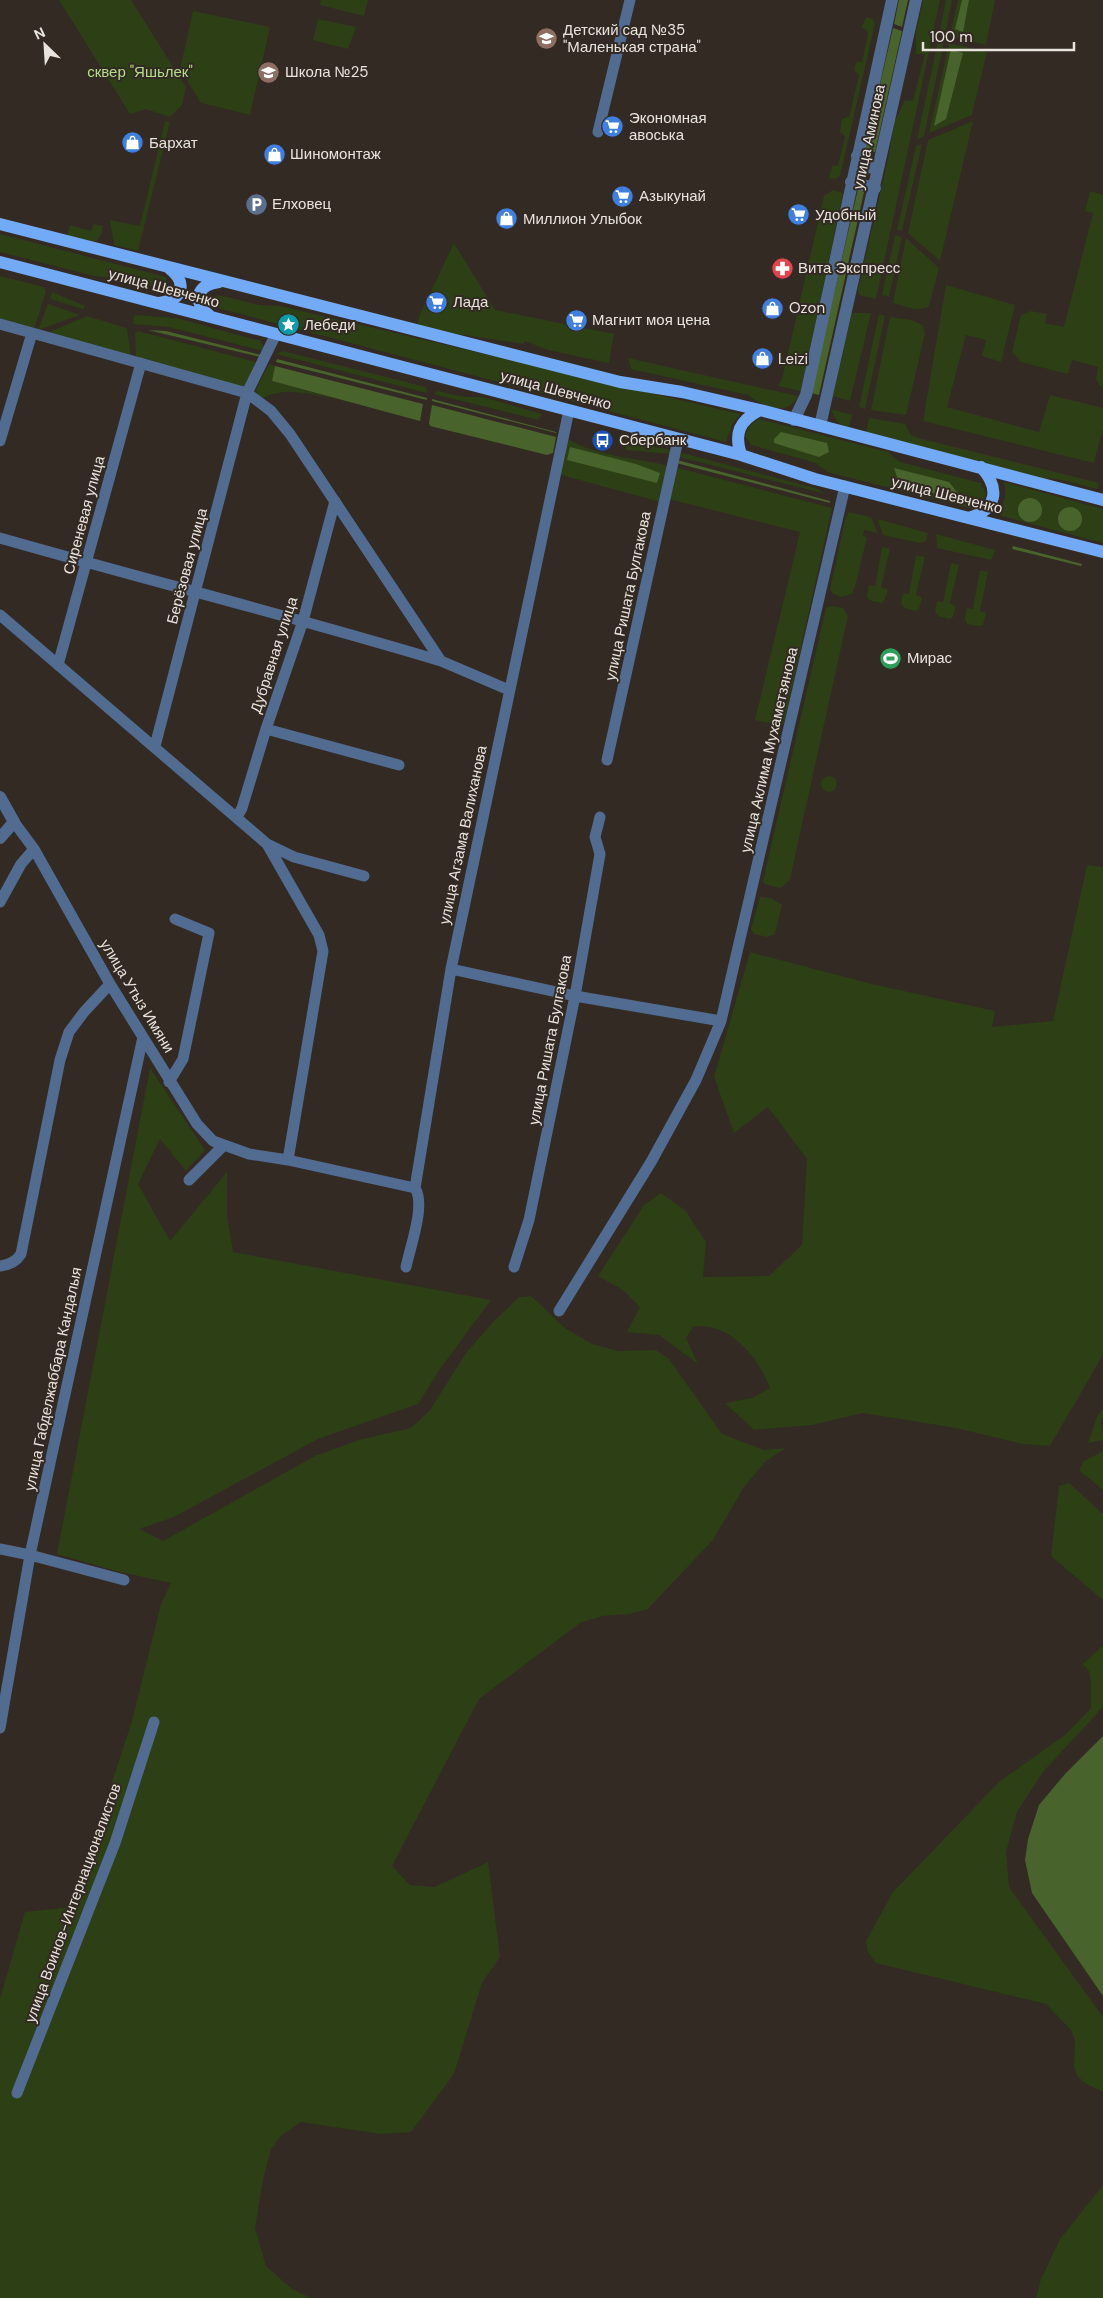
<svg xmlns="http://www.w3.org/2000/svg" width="1103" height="2298" viewBox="0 0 1103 2298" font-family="'DM Sans',sans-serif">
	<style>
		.green { fill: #2c3f15 }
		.forest { fill: #49632d }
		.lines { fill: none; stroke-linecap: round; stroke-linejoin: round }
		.minor { stroke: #516c90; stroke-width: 11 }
		.tertiary { stroke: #516c90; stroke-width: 12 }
		.primary { stroke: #73aaf5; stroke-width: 12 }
		.labels { text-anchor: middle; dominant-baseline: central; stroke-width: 4; stroke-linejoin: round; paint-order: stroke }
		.poi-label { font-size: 15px; fill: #e9e3de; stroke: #332a23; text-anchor: start }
		.park-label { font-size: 15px; fill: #b4dd8b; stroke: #332a23 }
		.street-label { font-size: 15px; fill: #e9e3de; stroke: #332a23 }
	</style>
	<rect width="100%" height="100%" fill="#332a23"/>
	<path class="green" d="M59,0H131L186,87L182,105L170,117L146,109L130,114Z
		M321,0H368L364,16L320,5Z
		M923,0H940L876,299L859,295L858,289L889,155L894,123L905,100L913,101L925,54H916V32Z
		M946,0H952L945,35L939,34Z
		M958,0H995L986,45L950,36Z
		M193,11L270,27L250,115L201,103L180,69Z
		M866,17L873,19L875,24L840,176L836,179L829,178L832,166L838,165L845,136L840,132L842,119L849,117L859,75L854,70L856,62H862L868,33L862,27Z
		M318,19L356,27L348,49L313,40Z
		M938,41L944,42L924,136L917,139Z
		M949,43L987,52L972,115L929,133Z
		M165,121L170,122L138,251L114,245L110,220L140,226Z
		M973,121L940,261L908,233L928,140Z
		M922,144L902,231L897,230L916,146Z
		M833,190L843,193L801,391L778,386L782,379L824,196Z
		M1090,191L1103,195V389L1096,380L1098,367L1072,360L1068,374L1021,362L1012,352L1021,315L1031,311L1047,314L1045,323L1064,327L1093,213L1085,211Z
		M94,224L103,226C100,251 84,241 67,236L70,225L91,231Z
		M0,234L166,277L167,286L163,289L122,279L94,276L0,252Z
		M895,235L902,237L889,297L882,295Z
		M906,238L939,268L929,306C919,313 904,306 893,303Z
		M454,243L495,310L614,334L609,363L548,350L525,341L524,344L425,329L418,324L419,316Z
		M0,276L44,287L46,292L34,329L0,319Z
		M946,285L1015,305L1001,362L982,356L986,340L966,335L947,407L1039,432L1050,395L1103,408V429L1094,463L923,421Z
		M52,292L85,306L83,309L50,299Z
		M219,295L259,305L280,306L740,414L732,425L726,442L214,307L211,301L213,297Z
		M48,304L80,315L38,330Z
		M852,313H871L850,401L833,396Z
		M879,314L885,316L865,409L859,407Z
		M134,315L176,318L261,341L264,348L263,351L169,327L133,324Z
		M87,316L127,328L131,357L45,334Z
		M890,317L911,320L923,325L925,333L906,415L871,410Z
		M138,331L256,362L246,385L240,388L136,358L135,333Z
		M283,351L426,387L427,393L276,354Z
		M628,358L798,396C787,418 762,406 748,395L631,369Z
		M269,364L275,366L272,381L337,399C313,395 286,386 263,398L258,396L256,389Z
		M437,391L465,397H483L542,414L538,420L434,394Z
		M831,409L852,415L849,428C838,425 835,419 831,409Z
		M869,418L905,424L911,435L918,438L1099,483L1097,489L1058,479L1040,478L866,432Z
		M759,419L888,452L900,462L981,483L986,494L982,505L973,509L827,472L816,463L751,445L745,435L750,425Z
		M565,437C594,457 636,457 669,466L660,502L558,474Z
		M628,442L671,450L670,454L625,450Z
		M682,453L815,488L826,494L679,457Z
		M675,467L832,508L784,724L779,725L755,720L800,532L669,499Z
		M1004,482L1103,509V543L995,514C1005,504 1007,495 1004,482Z
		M849,512L871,517L878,533L864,530L863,536L867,537L855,587L852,594L840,597L832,593L830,589L845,520Z
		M877,519L928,533L926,541L920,543L883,535Z
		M936,534L995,550L991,560L937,548Z
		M882,547L890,549L881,587L888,590L884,601L881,603L869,600L867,596L869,585L875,586Z
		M916,555L925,557L916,595L922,598L919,609L916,611L904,608L901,604L903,593L909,594Z
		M951,563L959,565L950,603L956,606L953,617L950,619L938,616L935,612L937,601L943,602Z
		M980,570L988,572L980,611L986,613L983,625L979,626L967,624L965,619L967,608L973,609Z
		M831,606L843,608L848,616L790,879L781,888L764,884L763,881L826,608Z
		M821 784a8 8 0 1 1 16 0a8 8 0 1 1-16 0Z
		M1087,865L1103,867V1355L1050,1446L1022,1444L956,1428L863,1413L812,1425L754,1430L725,1403L752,1398L770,1388C758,1357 729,1321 693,1327L686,1338L698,1364L659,1335L627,1332L640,1307L623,1290L598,1276L644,1205L661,1193L685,1210L706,1242L703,1277L769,1276L802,1245L807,1159L768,1107L734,1133L714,1077L750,952L872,984L995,1011L992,1027L1053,1021Z
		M760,897L771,898L782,905L775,934L767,937L754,934L751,929Z
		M150,1068L205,1150L186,1171L160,1139L138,1184L170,1241L227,1172V1215L233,1252L491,1300L440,1369L418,1404L318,1439L174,1517L139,1529L163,1541L315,1456L359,1440L411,1428L430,1410L466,1353L493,1322L519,1297L531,1296L565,1328L592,1344L618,1351L656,1350L669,1359L722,1434L764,1450L786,1448L766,1461L744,1487L713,1540L648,1609L630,1614L602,1616L580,1623L479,1699L392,1866L410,1885L435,1887L488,1862L500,1957L482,1983L454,2074L411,2132L381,2134L301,2122L281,2136L271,2149L263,2180L255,2228L266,2266L292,2289L311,2298H0V1999L25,1912L71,1907L132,1721L161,1604L171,1583L116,1571L57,1554Z
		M1103,1408V1417L1101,1419L1103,1440L1088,1443L1097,1417Z
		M1103,1451V1490L1079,1470L1084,1461Z
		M1069,1483L1103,1514V1600L1051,1556L1059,1486Z
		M1103,1645V1707L1043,1772L1017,1812L1006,1852L1009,1887L1103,2017V2092L1085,2083L1078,2077L1074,2067L1075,2040L1071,2030L1046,2004L876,1963L868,1952L866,1941L893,1892L1000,1781L1065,1735L1091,1708V1682L1089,1671L1083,1664Z
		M1103,2185V2298H1036L1041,2279L1060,2239Z"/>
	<path class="forest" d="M899,0H908L902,27L894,24Z
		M962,0H969L963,32L955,29Z
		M893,28L902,31L875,152L865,150Z
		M951,49L963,53L946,119L934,126Z
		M858,189L864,192L819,395L811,393Z
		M148,330L166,331L261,355L260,357Z
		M277,359L427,398V400L276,362Z
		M275,366L423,404L420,421L272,381Z
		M432,399L556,432V433L432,401Z
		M432,405L556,437L553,453L547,455L430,426L429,423Z
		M781,432L827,443L829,452L819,457L774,443V439Z
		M570,447L636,464L660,473L657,483L567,460Z
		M677,460L830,501V503L676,463Z
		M894,468L949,482L960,496L956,500L899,483Z
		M1018 510a12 12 0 1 1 24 0a12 12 0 1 1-24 0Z
		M1058 519a12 12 0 1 1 24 0a12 12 0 1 1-24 0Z
		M1013,546L1082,564L1081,566L1012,549Z
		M1103,1736V1996L1032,1893L1025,1860L1028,1839L1039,1805L1065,1774Z"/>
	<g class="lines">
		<path class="minor" d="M598,132L630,0
			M0,324L247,393L271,411L290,434L441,661L509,690
			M0,441L32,333
			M0,538C147,580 295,617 441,661
			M0,615L267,844L294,857L364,876
			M58,665L141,363
			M266,729L399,765
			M155,746L247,393L276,334
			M607,760L678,440
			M237,817L242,808L266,729L303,621L335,501
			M14,822L34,849L110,984L197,1124L213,1141L249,1154L288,1160
			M267,844L319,935L323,951L288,1160L415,1188
			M0,902L21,864L34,849
			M451,969L575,996L721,1021
			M169,1082L183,1059L209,933L175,919
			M189,1180L224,1145
			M0,1266C9,1265 16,1262 21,1254L60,1060L69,1032L84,1012L110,984
			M406,1267C410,1247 426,1205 415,1188L451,969L569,410
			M514,1267L529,1220L575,996L600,854L595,837L600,817
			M559,1311L651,1162L696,1080L721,1021L845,486
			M0,1549L30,1555L124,1580
			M0,1728L30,1555L143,1037
			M17,2093L115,1843L154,1722"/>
		<path class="tertiary" d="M857,156C860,167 869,170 879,165
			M851,182L875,188
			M794,420L806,395L892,0
			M820,426L916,0
			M0,797L14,822L0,838"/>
		<path class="primary" d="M0,224L620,382L682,392L760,410L1103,500
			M0,262L741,455L815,479L1103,552
			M159,303C183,300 188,283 169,268
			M210,316C192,302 196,285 219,282
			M741,455C734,433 739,421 760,410
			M969,518C998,509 1000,488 981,467"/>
	</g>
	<defs>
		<symbol id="school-disc" viewBox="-11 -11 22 22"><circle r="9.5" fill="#8d6e63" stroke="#332a23"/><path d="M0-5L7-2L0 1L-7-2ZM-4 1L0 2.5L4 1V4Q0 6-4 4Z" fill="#fff"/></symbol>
		<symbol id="supermarket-disc" viewBox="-11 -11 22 22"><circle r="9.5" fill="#3f7fe0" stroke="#332a23"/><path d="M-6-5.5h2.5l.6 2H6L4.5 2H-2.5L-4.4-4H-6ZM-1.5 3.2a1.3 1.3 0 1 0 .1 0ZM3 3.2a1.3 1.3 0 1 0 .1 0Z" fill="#fff"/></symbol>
		<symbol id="shop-disc" viewBox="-11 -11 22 22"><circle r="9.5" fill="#3f7fe0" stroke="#332a23"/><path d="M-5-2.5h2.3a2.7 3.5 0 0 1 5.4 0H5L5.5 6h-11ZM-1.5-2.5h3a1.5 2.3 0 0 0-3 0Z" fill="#fff"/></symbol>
		<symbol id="parking-disc" viewBox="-11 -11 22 22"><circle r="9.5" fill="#5c6f8a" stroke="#332a23"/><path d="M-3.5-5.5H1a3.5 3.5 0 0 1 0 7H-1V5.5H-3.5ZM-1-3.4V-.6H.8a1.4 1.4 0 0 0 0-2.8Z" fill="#fff"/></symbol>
		<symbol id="pharmacy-disc" viewBox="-11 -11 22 22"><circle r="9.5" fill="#e0444e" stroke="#332a23"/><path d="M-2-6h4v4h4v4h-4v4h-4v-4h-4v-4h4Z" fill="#fff"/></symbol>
		<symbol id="sight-disc" viewBox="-11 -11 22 22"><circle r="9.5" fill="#0f9aa8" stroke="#332a23"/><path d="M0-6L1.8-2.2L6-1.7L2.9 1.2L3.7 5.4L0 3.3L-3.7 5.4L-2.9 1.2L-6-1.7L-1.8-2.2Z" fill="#fff"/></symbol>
		<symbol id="bus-disc" viewBox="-11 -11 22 22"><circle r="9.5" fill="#1a4fb4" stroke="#332a23"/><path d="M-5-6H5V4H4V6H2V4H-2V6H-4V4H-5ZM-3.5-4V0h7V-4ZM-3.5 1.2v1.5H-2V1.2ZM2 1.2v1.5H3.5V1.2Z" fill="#fff"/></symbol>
		<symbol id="stadium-disc" viewBox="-11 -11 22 22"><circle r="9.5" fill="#2e9e5b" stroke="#332a23"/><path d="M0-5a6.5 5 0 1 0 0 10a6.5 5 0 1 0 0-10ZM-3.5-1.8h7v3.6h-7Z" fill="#fff"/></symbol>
	</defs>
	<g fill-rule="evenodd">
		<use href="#school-disc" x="534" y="26" width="25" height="25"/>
		<use href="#school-disc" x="256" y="60" width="25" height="25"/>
		<use href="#supermarket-disc" x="600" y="114" width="25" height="25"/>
		<use href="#shop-disc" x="120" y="130" width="25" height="25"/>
		<use href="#shop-disc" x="262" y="142" width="25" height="25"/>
		<use href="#supermarket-disc" x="610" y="184" width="25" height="25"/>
		<use href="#parking-disc" x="244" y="192" width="25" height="25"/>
		<use href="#supermarket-disc" x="786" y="202" width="25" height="25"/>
		<use href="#shop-disc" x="494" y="206" width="25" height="25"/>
		<use href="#pharmacy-disc" x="770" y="256" width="25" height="25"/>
		<use href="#supermarket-disc" x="424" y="290" width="25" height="25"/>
		<use href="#shop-disc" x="760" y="296" width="25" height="25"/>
		<use href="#supermarket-disc" x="564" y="308" width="25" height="25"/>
		<use href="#sight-disc" x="276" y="312" width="25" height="25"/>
		<use href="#shop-disc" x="750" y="346" width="25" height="25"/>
		<use href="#bus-disc" x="590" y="428" width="25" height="25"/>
		<use href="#stadium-disc" x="878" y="646" width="25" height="25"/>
	</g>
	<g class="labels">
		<g class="poi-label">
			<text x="563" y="30">Детский сад №35<tspan x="563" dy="17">"Маленькая страна"</tspan></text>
			<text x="285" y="72">Школа №25</text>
			<text x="629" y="118">Экономная<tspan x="629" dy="17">авоська</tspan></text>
			<text x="149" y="143">Бархат</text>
			<text x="290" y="154">Шиномонтаж</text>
			<text x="639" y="196">Азыкунай</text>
			<text x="272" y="204">Елховец</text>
			<text x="815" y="215">Удобный</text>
			<text x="523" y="219">Миллион Улыбок</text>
			<text x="798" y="268">Вита Экспресс</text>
			<text x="453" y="302">Лада</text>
			<text x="789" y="308">Ozon</text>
			<text x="592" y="320">Магнит моя цена</text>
			<text x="304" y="325">Лебеди</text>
			<text x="778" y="359">Leizi</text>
			<text x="619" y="440">Сбербанк</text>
			<text x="907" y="658">Мирас</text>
		</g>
		<g class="park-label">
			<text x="140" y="72">сквер "Яшьлек"</text>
		</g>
		<g class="street-label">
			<text transform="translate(869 137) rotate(-78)">улица Аминова</text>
			<text transform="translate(164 288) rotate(15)">улица Шевченко</text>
			<text transform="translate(556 390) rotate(15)">улица Шевченко</text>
			<text transform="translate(947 495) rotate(14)">улица Шевченко</text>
			<text transform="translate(84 515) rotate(-75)">Сиреневая улица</text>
			<text transform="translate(187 566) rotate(-75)">Берёзовая улица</text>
			<text transform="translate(628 596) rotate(-78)">улица Ришата Булгакова</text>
			<text transform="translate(274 655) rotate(-72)">Дубравная улица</text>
			<text transform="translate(769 750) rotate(-77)">улица Аклима Мухаметзянова</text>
			<text transform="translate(463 835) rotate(-78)">улица Агзама Валиханова</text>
			<text transform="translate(137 996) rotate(59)">улица Утыз Имяни</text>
			<text transform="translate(550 1040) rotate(-79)">улица Ришата Булгакова</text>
			<text transform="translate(53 1379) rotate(-78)">улица Габделжаббара Кандалыя</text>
			<text transform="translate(73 1903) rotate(-70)">улица Воинов-Интернационалистов</text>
		</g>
	</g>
	<g transform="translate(45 45) rotate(335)" stroke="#332a23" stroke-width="4" paint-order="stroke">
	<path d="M0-4L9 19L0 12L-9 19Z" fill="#e9e3de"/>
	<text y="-8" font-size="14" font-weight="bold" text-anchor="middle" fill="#e9e3de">N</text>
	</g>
	<path d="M923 42v8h151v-8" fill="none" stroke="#e9e3de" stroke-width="2.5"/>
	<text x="930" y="42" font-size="15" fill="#e9e3de" stroke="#332a23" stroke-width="4" paint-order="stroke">100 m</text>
</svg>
